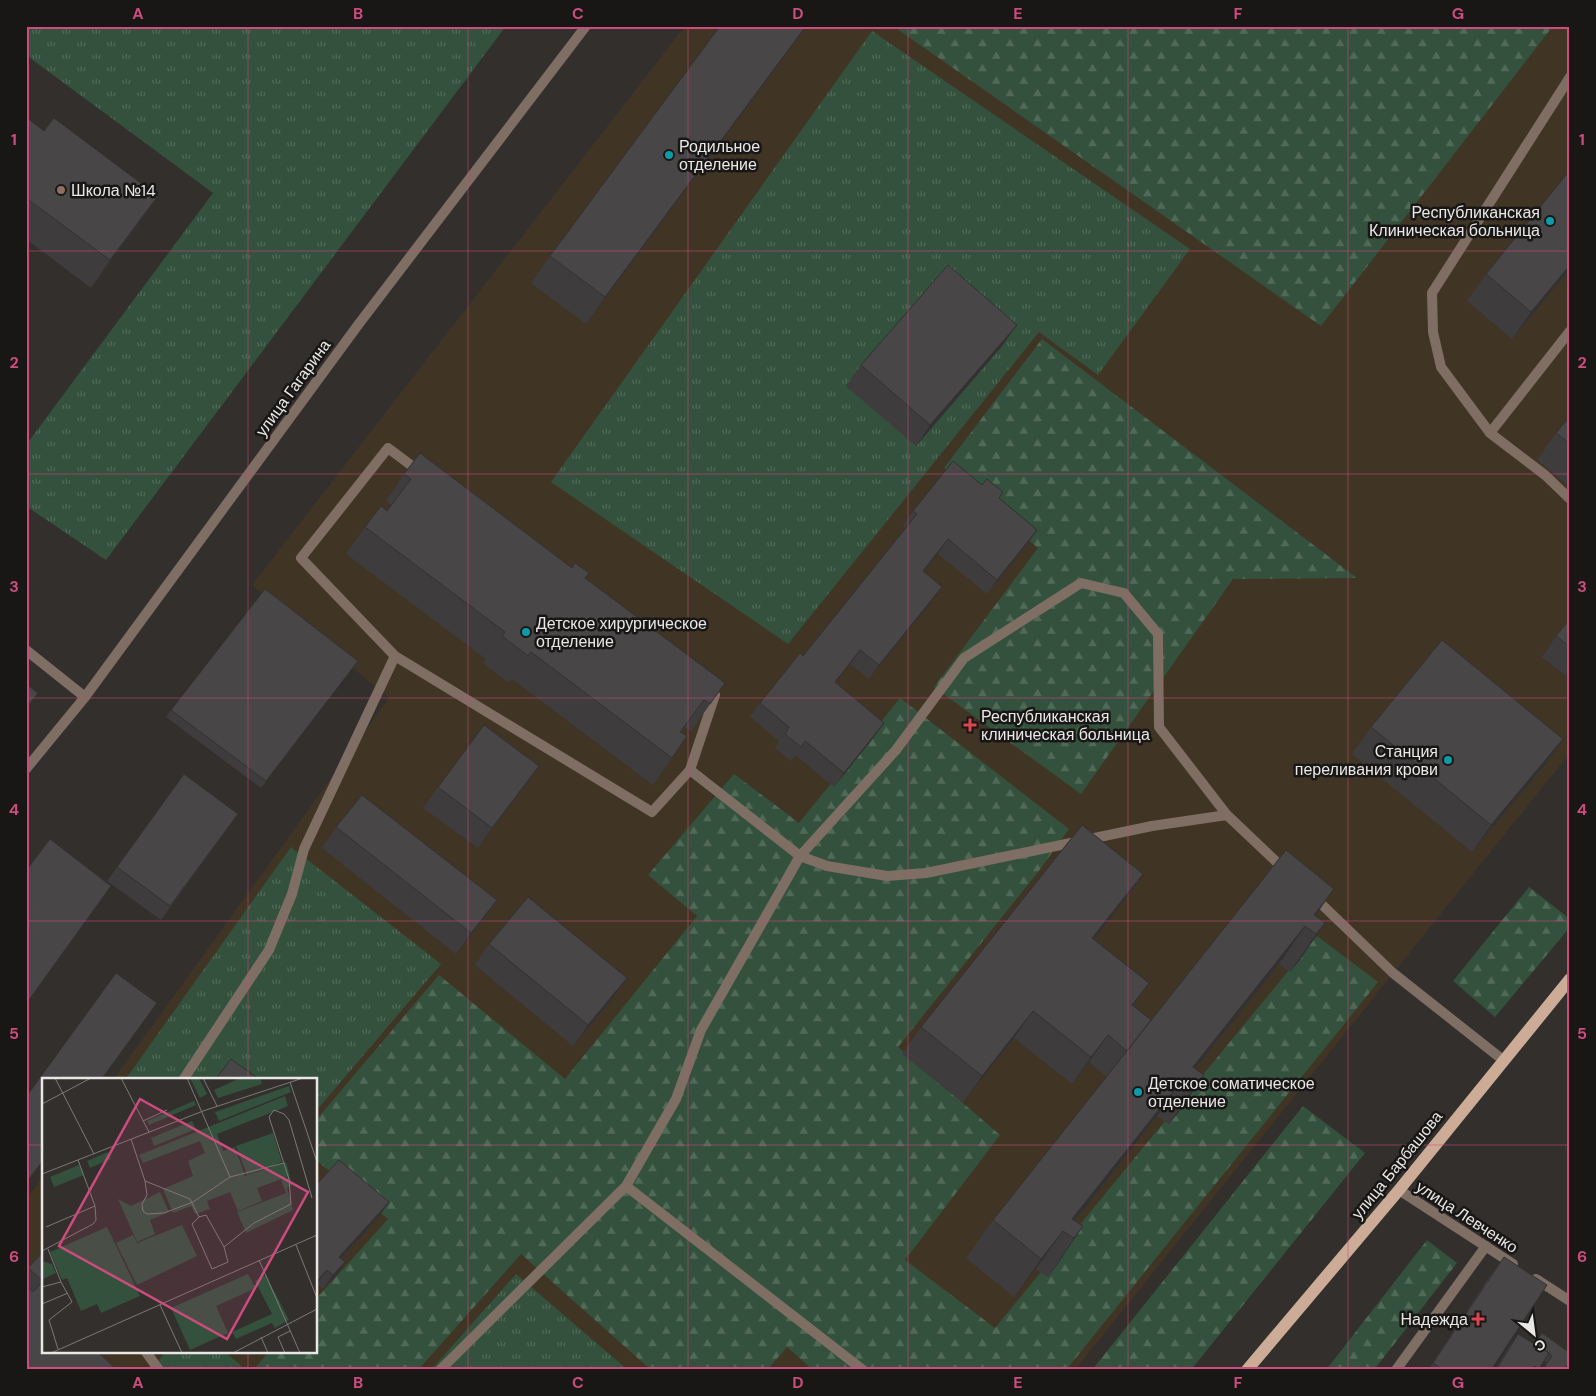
<svg xmlns="http://www.w3.org/2000/svg" width="1596" height="1396" viewBox="0 0 1596 1396" font-family="'DM Sans',sans-serif">
	<style>
		.medical { fill: #403525 }
		.grass { fill: url(#grass-tufts) }
		.forest { fill: url(#forest-firs) }
		.lines { fill: none; stroke-linecap: round; stroke-linejoin: round }
		.service { stroke: #7e6e64; stroke-width: 10 }
		.minor { stroke: #7e6e64; stroke-width: 10 }
		.tertiary { stroke: #7e6e64; stroke-width: 10 }
		.primary { stroke: #ccac96; stroke-width: 12 }
		.wall { fill: #3f3c3e }
		.shaded-wall { fill: #333132 }
		.building { fill: #494648; stroke: #333132 }
		.grid { fill: none; stroke: #cc4c7e; stroke-width: 1; stroke-opacity: 0.55 }
		.culture-dot { fill: #0f9aa8; stroke: #181716; stroke-width: 2 }
		.education-dot { fill: #8d6e63; stroke: #181716; stroke-width: 2 }
		.health-dot { fill: #e0444e; stroke: #181716; stroke-width: 2 }
		.labels { text-anchor: middle; dominant-baseline: central; stroke-width: 5; stroke-linejoin: round; paint-order: stroke }
		.poi-label { font-size: 16px; fill: #eae8e7; stroke: #181716; text-anchor: start }
		.street-label { font-size: 16px; fill: #eae8e7; stroke: #181716 }
		.inset-road { fill: none; stroke: #7c7977; stroke-width: 1 }
		.view { fill: #cc4c7e; fill-opacity: 0.15; stroke: #cc4c7e; stroke-width: 2.5 }
		.inset-edge { fill: none; stroke: #eae8e7; stroke-width: 2.5 }
		.neatline { fill: none; stroke: #cc4c7e; stroke-width: 2 }
		.grid-label { font-size: 16px; text-anchor: middle; font-weight: bold; fill: #cc4c7e }
	</style>
	<defs>
		<pattern id="grass-tufts" width="24" height="20" patternUnits="userSpaceOnUse" patternTransform="scale(1.25)"><rect width="24" height="20" fill="#33513c"/><path d="M3 7l-1-3M5 7V3M7 7l1-3M15 17l-1-3M17 17v-4M19 17l1-3" fill="none" stroke="#516a58"/></pattern>
		<pattern id="forest-firs" width="22" height="20" patternUnits="userSpaceOnUse" patternTransform="scale(1.25)"><rect width="22" height="20" fill="#33513c"/><path d="M5 1l3.5 6h-7zM16 11l3.5 6h-7z" fill="#516a58"/></pattern>
	</defs>
	<rect width="100%" height="100%" fill="#322f2d"/>
	<path class="medical" d="M685,26H1570V753L1075,1370H26V1199L44,1175V1352H316V1080H113L389,698L252,585Z"/>
	<path class="grass" d="M28,26H506L106,560L26,506V445L213,193L26,55V29Z
		M872,31L1190,249L1098,375L1039,332L788,644L551,482Z
		M291,847L441,964L316,1111V1080H125Z
		M516,1274L628,1370H431Z
		M165,1352H225L245,1369L152,1370Z"/>
	<path class="forest" d="M893,26H1553L1321,326Z
		M1042,339L1357,578L1233,579L1081,794L934,687L1038,548L944,468Z
		M900,698L1069,829L1038,872L898,1047L1000,1135L905,1260L995,1328L1317,936L1378,982L1066,1370H813L787,1347L767,1370H651L521,1254L418,1370H253L269,1352H316V1299L388,1219L316,1160V1120L439,975L565,1079L697,916L648,875L734,774L799,823Z
		M1529,887L1570,919V927L1495,1017L1453,981Z
		M1303,1106L1365,1153L1191,1370H1092Z
		M1427,1240L1457,1263L1374,1370H1326Z"/>
	<g class="lines">
		<path class="service" d="M1570,77L1432,293L1433,332L1441,367L1490,433L1545,475L1570,499
			M1490,433L1570,331
			M420,472L388,448L301,558L395,656L652,812L690,770L800,856L827,866L887,876L926,873L1152,826L1227,815L1286,871
			M690,770L715,695L709,691
			M1313,896L1393,973L1503,1060
			M183,1080L269,950L292,894L304,849L395,656
			M626,1186L863,1370
			M146,1352L159,1370
			M440,1370L626,1186L676,1099L701,1030L800,856L896,750L964,658L1081,583L1124,593L1158,634L1159,727L1227,815
			M1396,1370L1486,1246"/>
		<path class="minor" d="M26,650L85,697
			M1399,1190L1513,1264
			M1536,1279L1570,1301"/>
		<path class="tertiary" d="M26,769L85,697L358,325L586,26"/>
		<path class="primary" d="M1247,1370L1399,1190L1570,979"/>
	</g>
	<path class="wall" d="M807,26L586,324L531,283L550,256Z
		M26,117L140,223L91,288L26,239Z
		M1570,170V269L1512,339L1467,301L1486,274Z
		M1017,325L1002,346L916,446L846,386L861,365Z
		M1570,416V487L1537,460L1556,433Z
		M404,474L572,568L589,573L585,578L725,683L691,731L685,727L681,732L687,736L653,785L512,679L509,683L483,663L486,659L346,554L365,527L387,511L391,505L386,501Z
		M999,498L1037,530L1027,544L987,594L938,554L924,572L932,601L869,679L850,664L836,682L874,737L834,787L795,755L791,761L775,748L779,741L750,717L760,703L803,656L906,528L903,525L913,511Z
		M1570,619V679L1542,657L1556,636Z
		M358,661L261,788L166,717L171,710Z
		M1371,727L1563,739L1544,766L1472,852L1352,754Z
		M539,766L524,787L478,848L423,808L438,787Z
		M238,814L161,920L107,881L117,867Z
		M336,827L497,900L482,921L456,954L322,848Z
		M1143,874L1124,901L1093,939L1149,983L1133,1006L1151,1020L1316,916L1325,923L1299,961L1290,972L1279,964L1195,1069L1204,1075L1178,1113L1169,1124L1157,1116L1075,1221L1083,1226L1048,1277L1036,1269L1014,1297L966,1258L993,1220L1107,1077L1089,1062L1072,1084L1014,1038L963,1103L902,1054L921,1027Z
		M489,944L627,978L612,999L573,1046L475,965Z
		M316,1185L379,1217L341,1258L345,1262L336,1276L323,1289L317,1284Z
		M44,1251V1352L117,1370H26V1271Z
		M1504,1257L1491,1370H1428L1489,1277Z
		M1518,1334L1534,1344L1570,1353V1370H1542L1547,1363L1544,1361L1539,1370H1495L1508,1348Z"/>
	<path class="shaded-wall" d="M806,26H807L586,324L605,297Z
		M158,196L140,223L91,288L110,260Z
		M1570,265V269L1512,339L1531,312Z
		M1017,325L1002,346L916,446L930,425Z
		M1037,530L1027,544L987,594L997,580Z
		M948,539L938,554L913,585L923,571Z
		M942,587L932,601L869,679L879,665Z
		M860,650L850,664L825,696L835,682Z
		M884,723L874,737L834,787L844,773Z
		M1563,739L1544,766L1472,852L1491,825Z
		M539,766L524,787L478,848L492,828Z
		M1143,874L1124,901L1073,965L1092,938Z
		M1334,889L1307,928L1314,915Z
		M497,900L482,921L456,954L471,933Z
		M1325,923L1299,961L1290,972L1316,934Z
		M1305,926L1279,964L1186,1080L1193,1067Z
		M627,978L612,999L573,1046L588,1025Z
		M1149,983L1130,1010L1132,1005Z
		M1033,1011L1014,1038L963,1103L982,1076Z
		M1108,1035L1089,1062L1072,1084L1091,1057Z
		M1204,1075L1178,1113L1169,1124L1195,1086Z
		M1184,1078L1157,1116L1066,1232L1072,1219Z
		M389,1202L379,1217L329,1271L339,1257Z
		M1083,1226L1057,1265L1048,1277L1074,1238Z
		M1063,1231L1036,1269L1014,1297L1041,1259Z
		M345,1262L336,1276L323,1289L333,1275Z
		M327,1270L316,1285V1282Z"/>
	<path class="building" d="M720,26H806L605,297L550,256Z
		M26,117L44,131L54,118L158,196L110,260L26,198Z
		M1570,170V265L1531,312L1486,274Z
		M948,265L1017,325L930,425L861,365Z
		M1570,416V444L1556,433Z
		M420,453L572,568L575,563L589,573L585,578L725,683L710,704L704,700L680,732L687,736L672,758L531,652L528,656L502,636L505,632L365,527L381,506L387,511L411,479L404,474Z
		M953,461L982,485L987,479L1003,492L999,498L1037,530L997,580L948,539L923,571L942,587L879,665L860,650L835,682L884,723L844,773L805,741L801,747L785,734L789,727L760,703L800,653L803,656L917,514L913,511Z
		M265,589L358,661L266,781L171,710Z
		M1570,619V647L1556,636Z
		M1442,640L1563,739L1491,825L1371,727Z
		M26,684L38,693L26,708Z
		M484,725L539,766L492,828L438,787Z
		M184,774L238,814L170,906L117,867Z
		M362,795L497,900L471,933L336,827Z
		M1082,825L1143,874L1092,938L1149,983L1132,1005L1151,1020L1127,1051L1108,1035L1091,1057L1033,1011L982,1076L921,1027Z
		M50,839L111,886L26,1004V871Z
		M1286,850L1334,889L1314,915L1325,923L1316,934L1305,926L1193,1067L1204,1075L1195,1086L1184,1078L1072,1219L1083,1226L1074,1238L1063,1231L1041,1259L993,1220Z
		M528,897L627,978L588,1025L489,944Z
		M116,973L157,1003L101,1080H44V1159L26,1183V1097Z
		M231,1059L256,1077L254,1080H215Z
		M339,1160L389,1202L339,1257L345,1262L333,1275L327,1270L316,1282V1185Z
		M44,1251V1352H98L117,1370H29L26,1368V1286L33,1292L43,1281L28,1268Z
		M1504,1257L1547,1285L1491,1370H1443L1433,1363Z
		M1542,1333L1570,1353V1367L1567,1365L1564,1370H1550L1545,1366L1552,1356L1549,1353L1535,1343Z
		M1518,1334L1549,1353L1539,1369L1534,1366L1532,1370H1496Z"/>
	<path class="grid" d="M248,26V1080M468,26V1370M688,26V1370M908,26V1370M1128,26V1370M1348,26V1370M26,251H1570M26,474H1570M26,698H1570M26,921H1570M26,1145H44M316,1145H1570M248,1352V1370"/>
	<g class="culture-dot">
		<circle cx="669" cy="155" r="5"/>
		<circle cx="1550" cy="221" r="5"/>
		<circle cx="526" cy="632" r="5"/>
		<circle cx="1448" cy="760" r="5"/>
		<circle cx="1138" cy="1092" r="5"/>
	</g>
	<circle class="education-dot" cx="61" cy="190" r="5"/>
	<g class="health-dot">
		<path d="M967.5 717.5h5v5h5v5h-5v5h-5v-5h-5v-5h5z"/>
		<path d="M1475.5 1311.5h5v5h5v5h-5v5h-5v-5h-5v-5h5z"/>
	</g>
	<g class="labels">
		<g class="poi-label">
			<text x="679" y="146">Родильное<tspan x="679" dy="18">отделение</tspan></text>
			<text x="71" y="190">Школа №14</text>
			<text x="1540" y="212" text-anchor="end">Республиканская<tspan x="1540" dy="18">Клиническая больница</tspan></text>
			<text x="536" y="623">Детское хирургическое<tspan x="536" dy="18">отделение</tspan></text>
			<text x="981" y="716">Республиканская<tspan x="981" dy="18">клиническая больница</tspan></text>
			<text x="1438" y="751" text-anchor="end">Станция<tspan x="1438" dy="18">переливания крови</tspan></text>
			<text x="1148" y="1083">Детское соматическое<tspan x="1148" dy="18">отделение</tspan></text>
			<text x="1468" y="1319" text-anchor="end">Надежда</text>
		</g>
		<g class="street-label">
			<text transform="translate(293 388) rotate(-54)">улица Гагарина</text>
			<text transform="translate(1397 1165) rotate(-51)">улица Барбашова</text>
			<text transform="translate(1467 1217) rotate(33)">улица Левченко</text>
		</g>
	</g>
	<g transform="translate(42 1078)">
		<rect width="275" height="275" fill="#322f2d"/>
		<path d="M148,0H157L165,16L158,20ZM231,55L240,84L205,97L194,68ZM248,99L250,107L245,110L251,132L204,155L195,134L244,115L239,102ZM140,147L155,178L95,207L74,165L91,157L95,165ZM206,196L214,210L174,228L186,255L148,272L129,230Z" fill="#33513c"/>
		<path d="M198,0H218L220,6L176,20L172,12ZM247,8L249,14L177,43L173,34ZM243,18L246,28L175,56L181,73L193,69L203,98L244,84L248,98L215,110L220,123L196,133L188,114L165,123L168,131L153,136L149,128L131,135L121,111L151,98L146,83L163,75L158,63L101,85L97,77ZM152,23L154,27L107,47L105,43ZM150,43L154,51L112,68L109,60ZM66,74L69,81L48,90L45,83ZM37,87L42,97L12,109L8,99ZM118,114L127,134L108,142L113,156L95,164L76,121L89,128ZM65,149L98,218L59,235L55,226L39,233L25,200L20,202L8,174ZM0,183L10,186L14,195L1,201ZM224,197L247,242L233,250L230,245L194,261L190,254L230,236L213,203Z" fill="#33513c"/>
		<path class="inset-road" d="M13,0L52,76M79,0L107,54M145,0L188,99M161,0L175,28M248,4L275,84M0,26L49,0M101,43L125,32M89,61L103,103L148,121L157,139L164,137L182,169L186,184L170,191L150,146L157,139M0,96L161,33L261,0M103,103L105,117L100,126L101,133L105,136L122,135L151,124L188,99L242,85M4,149L53,128M254,167L275,220M182,169L212,145L249,126L247,101L227,39L232,32L242,36L247,42L270,120M6,171L19,204M0,173L51,146L54,142L53,128L36,82M217,182L258,275M0,209L19,204L30,224L7,242L16,271M0,226L26,215M118,227L140,275M219,259L226,275M9,275L275,157M191,275L275,231M243,275L236,259L248,253"/>
		<path class="view" d="M98,21L266,114L185,261L17,168Z"/>
		<rect width="275" height="275" class="inset-edge"/>
	</g>
	<rect width="1596" height="1396" fill="none" stroke="#181716" stroke-width="55"/>
	<g transform="translate(1534 1334) rotate(151)" stroke="#181716" stroke-width="4" paint-order="stroke">
	<path d="M0-4L9 19L0 12L-9 19Z" fill="#eae8e7"/>
	<text y="-8" font-size="14" font-weight="bold" text-anchor="middle" fill="#eae8e7">С</text>
	</g>
	<rect x="28" y="28" width="1540" height="1340" class="neatline"/>
	<g class="grid-label">
		<text x="138" y="19">A</text>
		<text x="358" y="19">B</text>
		<text x="578" y="19">C</text>
		<text x="798" y="19">D</text>
		<text x="1018" y="19">E</text>
		<text x="1238" y="19">F</text>
		<text x="1458" y="19">G</text>
		<text x="14" y="145">1</text>
		<text x="1582" y="145">1</text>
		<text x="14" y="368">2</text>
		<text x="1582" y="368">2</text>
		<text x="14" y="592">3</text>
		<text x="1582" y="592">3</text>
		<text x="14" y="815">4</text>
		<text x="1582" y="815">4</text>
		<text x="14" y="1039">5</text>
		<text x="1582" y="1039">5</text>
		<text x="14" y="1262">6</text>
		<text x="1582" y="1262">6</text>
		<text x="138" y="1388">A</text>
		<text x="358" y="1388">B</text>
		<text x="578" y="1388">C</text>
		<text x="798" y="1388">D</text>
		<text x="1018" y="1388">E</text>
		<text x="1238" y="1388">F</text>
		<text x="1458" y="1388">G</text>
	</g>
</svg>
